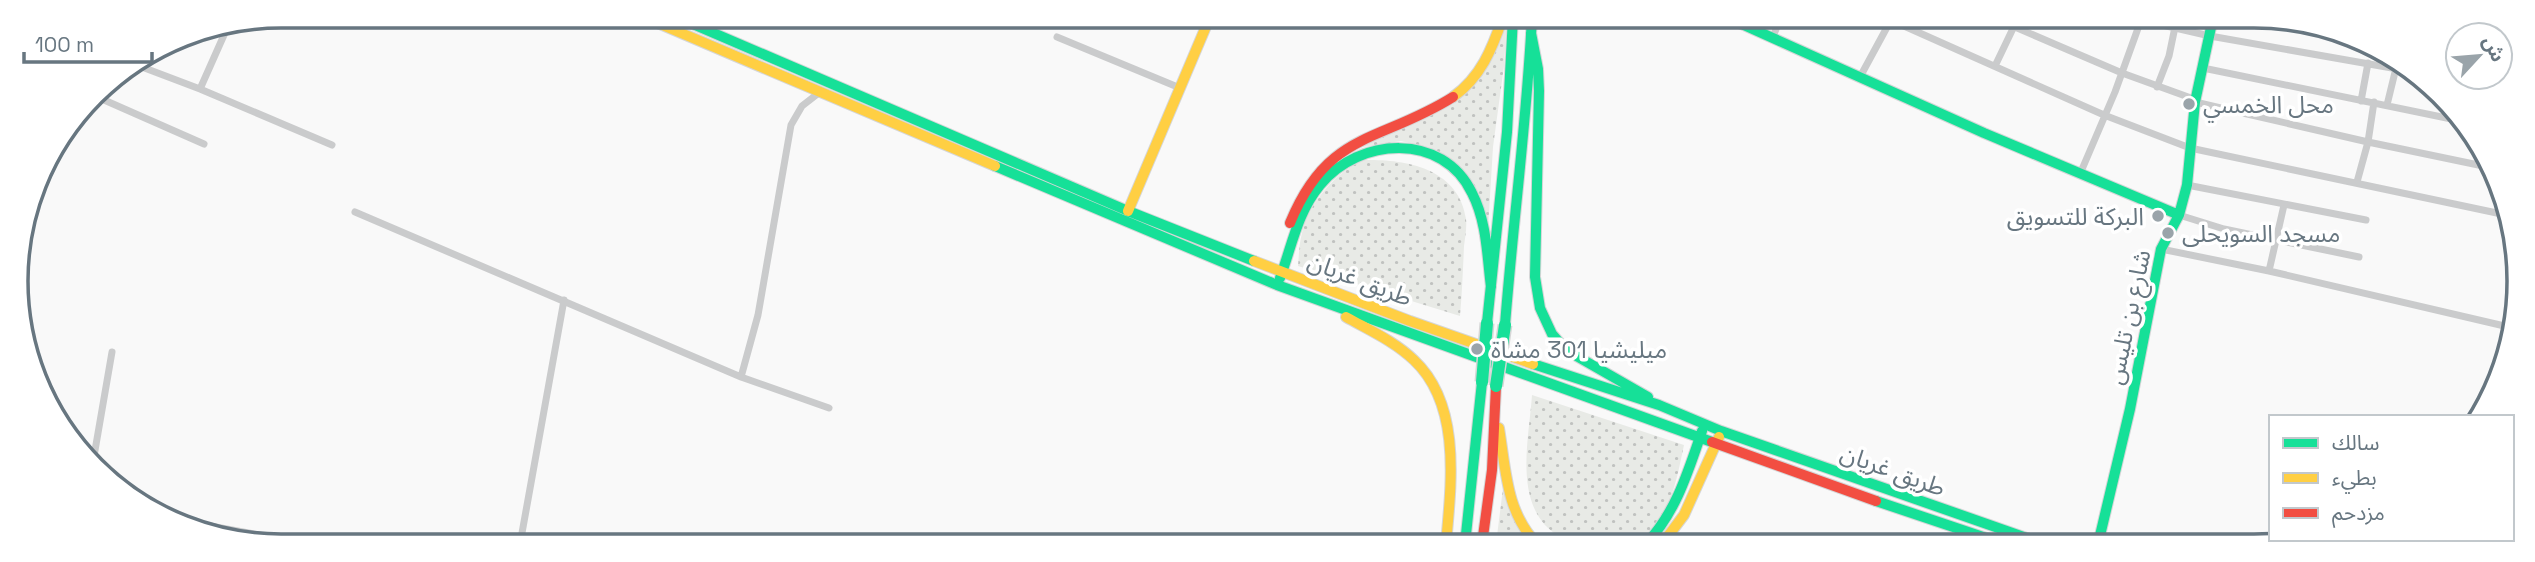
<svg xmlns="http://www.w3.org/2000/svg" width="2535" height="562" viewBox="0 0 2535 562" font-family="'Space Grotesk','Noto Sans Arabic',sans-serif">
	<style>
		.park { fill: url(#park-dots) }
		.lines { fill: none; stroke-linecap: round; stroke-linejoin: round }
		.fast-casing { stroke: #d5d6d7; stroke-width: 12 }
		.slow-casing { stroke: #d5d6d7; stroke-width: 12 }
		.jam-casing { stroke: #d5d6d7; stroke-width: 12 }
		.street { stroke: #cacbcc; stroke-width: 7 }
		.fast { stroke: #16e098; stroke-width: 10 }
		.slow { stroke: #ffcf43; stroke-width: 10 }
		.jam { stroke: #f24e42; stroke-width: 10 }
		.fast-bridge-casing { stroke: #d5d6d6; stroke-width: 15; stroke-linecap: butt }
		.fast-bridge { stroke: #16e098; stroke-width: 12 }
		.poi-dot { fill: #9aa4aa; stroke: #fff; stroke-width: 2.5 }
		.labels { text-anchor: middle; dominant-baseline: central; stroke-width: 7; stroke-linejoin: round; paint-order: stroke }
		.poi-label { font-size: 24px; fill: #677680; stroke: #fff; text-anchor: start }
		.street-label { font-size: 24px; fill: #677680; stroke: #fff }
		.rim { fill: none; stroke: #677680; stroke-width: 3.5 }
	</style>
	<defs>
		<pattern id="park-dots" width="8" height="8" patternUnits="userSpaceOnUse" patternTransform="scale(1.75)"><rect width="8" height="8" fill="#e8eae6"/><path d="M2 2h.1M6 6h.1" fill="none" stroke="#c0c2c0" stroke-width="1.8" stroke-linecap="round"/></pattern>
	</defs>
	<rect width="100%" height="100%" fill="#f9f9f9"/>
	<path class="park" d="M1507,19L1504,66L1493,147L1488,229L1480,198L1421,146L1401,141L1357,148L1453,104Z
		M1365,160C1407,159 1459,169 1466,219C1467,228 1465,238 1464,246C1463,270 1462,293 1460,316L1298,266C1299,255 1299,244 1302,233C1309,203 1336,171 1365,160Z
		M1532,395L1684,445C1676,482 1670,524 1633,544C1615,544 1591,548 1573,543C1566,542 1560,537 1554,533C1513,503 1529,439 1532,395Z
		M1504,480L1529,544H1496Z"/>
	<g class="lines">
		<defs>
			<path id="fast" d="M674,16L1128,211L1254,261
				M1726,17L1984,133L2179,215
				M1531,33L1538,69L1539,91L1535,277L1540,308L1552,334L1566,350L1648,397
				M995,166L1277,285L1712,442
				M1280,278C1292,246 1297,213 1320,185C1359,137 1443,132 1472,193C1487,222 1487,256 1491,287
				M1487,323L1507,132L1513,17
				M1505,325C1513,222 1527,120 1532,17
				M1533,364L1659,405L1721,431L2044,544
				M1876,501L2004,544
				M1465,544L1482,382
				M1646,544C1676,512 1688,472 1702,431
				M2098,544L2130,409L2161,249L2179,215L2187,185L2195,102L2213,18"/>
			<path id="slow" d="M641,16L995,166
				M1453,97C1481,77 1492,49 1503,17
				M1128,211L1210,17
				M1254,261L1410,321L1533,364
				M1346,317C1369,330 1394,341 1414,360C1462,405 1451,485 1446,544
				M1499,428C1506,470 1506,512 1537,544
				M1662,544L1684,515L1719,437"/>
			<path id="jam" d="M1290,223C1328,130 1380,143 1453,97
				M1712,442L1876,501
				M1482,544L1492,470L1496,386"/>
		</defs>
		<use href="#fast" class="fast-casing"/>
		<use href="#slow" class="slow-casing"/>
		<use href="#jam" class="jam-casing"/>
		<path class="street" d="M1886,18L2104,115L2190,148L2511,216
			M1994,18L2122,73L2191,98L2195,102L2368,142L2488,167
			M2132,18L2210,36L2409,71
			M1057,37L1180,88
			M1772,39L1781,17
			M134,64L200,89L332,145
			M1995,66L2018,18
			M2381,66L2385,51
			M2203,68L2466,122
			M1860,77L1892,18
			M2157,87L2169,56L2175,27
			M200,89L228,26
			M95,96L204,144
			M2361,101L2368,63
			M2387,105L2396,68
			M2080,174L2115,92L2141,20
			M2357,182L2368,142L2374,102
			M2187,185L2366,220
			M355,212L741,377L829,408
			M2179,215L2224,229L2359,257
			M2161,249L2269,271L2513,328
			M2269,271L2284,205
			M741,377L758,315L791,125L802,106L820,92
			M93,462L112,352
			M172,519L309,544
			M520,544L564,300"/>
		<use href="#fast" class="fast"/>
		<use href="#slow" class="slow"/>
		<use href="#jam" class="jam"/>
		<defs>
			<path id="fast-bridge" d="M1482,382L1487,323
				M1496,386L1505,325"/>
		</defs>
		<use href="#fast-bridge" class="fast-bridge-casing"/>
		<use href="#fast-bridge" class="fast-bridge"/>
	</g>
	<g class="poi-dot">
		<circle cx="2189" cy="104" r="7"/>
		<circle cx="2158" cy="216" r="7"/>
		<circle cx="2168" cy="233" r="7"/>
		<circle cx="1477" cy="349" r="7"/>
	</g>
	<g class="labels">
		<g class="poi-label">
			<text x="2203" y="104">محل الخمسي</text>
			<text x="2144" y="216" text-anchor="end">البركة للتسويق</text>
			<text x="2182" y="233">مسجد السويحلى</text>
			<text x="1491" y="349">ميليشيا 301 مشاة</text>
		</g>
		<g class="street-label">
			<text transform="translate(1360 279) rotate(21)">طريق غريان</text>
			<text transform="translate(2128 317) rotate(-78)">شارع بن تليس</text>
			<text transform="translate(1893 470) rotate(20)">طريق غريان</text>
		</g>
	</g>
	<path d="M0 0H2535V562H0ZM281 28H2254A253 253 0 0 1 2507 281V281A253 253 0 0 1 2254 534H281A253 253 0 0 1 28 281V281A253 253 0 0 1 281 28Z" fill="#fff" fill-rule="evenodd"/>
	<path class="rim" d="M281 28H2254A253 253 0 0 1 2507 281V281A253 253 0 0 1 2254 534H281A253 253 0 0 1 28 281V281A253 253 0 0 1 281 28Z"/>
	<rect x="2269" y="415" width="245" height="126" fill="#ffffff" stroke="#c2c8cc" stroke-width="2"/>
	<rect x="2283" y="438" width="35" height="10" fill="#16e098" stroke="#c2c8cc" stroke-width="2"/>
	<text x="2332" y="450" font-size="21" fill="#677680">سالك</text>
	<rect x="2283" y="473" width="35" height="10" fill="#ffcf43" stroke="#c2c8cc" stroke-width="2"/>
	<text x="2332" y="485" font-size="21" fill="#677680">بطيء</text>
	<rect x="2283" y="508" width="35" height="10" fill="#f24e42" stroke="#c2c8cc" stroke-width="2"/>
	<text x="2332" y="520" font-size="21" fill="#677680">مزدحم</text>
	<g transform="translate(2479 56) rotate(64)"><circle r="33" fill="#ffffff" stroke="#c2c8cc" stroke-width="2"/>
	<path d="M0-5L12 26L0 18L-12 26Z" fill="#9aa4aa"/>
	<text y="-10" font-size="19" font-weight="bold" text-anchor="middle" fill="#677680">ش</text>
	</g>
	<path d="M24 52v10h128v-10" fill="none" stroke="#677680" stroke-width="3.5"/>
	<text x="35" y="52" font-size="21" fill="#677680" stroke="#ffffff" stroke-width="5" paint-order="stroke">100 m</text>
</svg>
